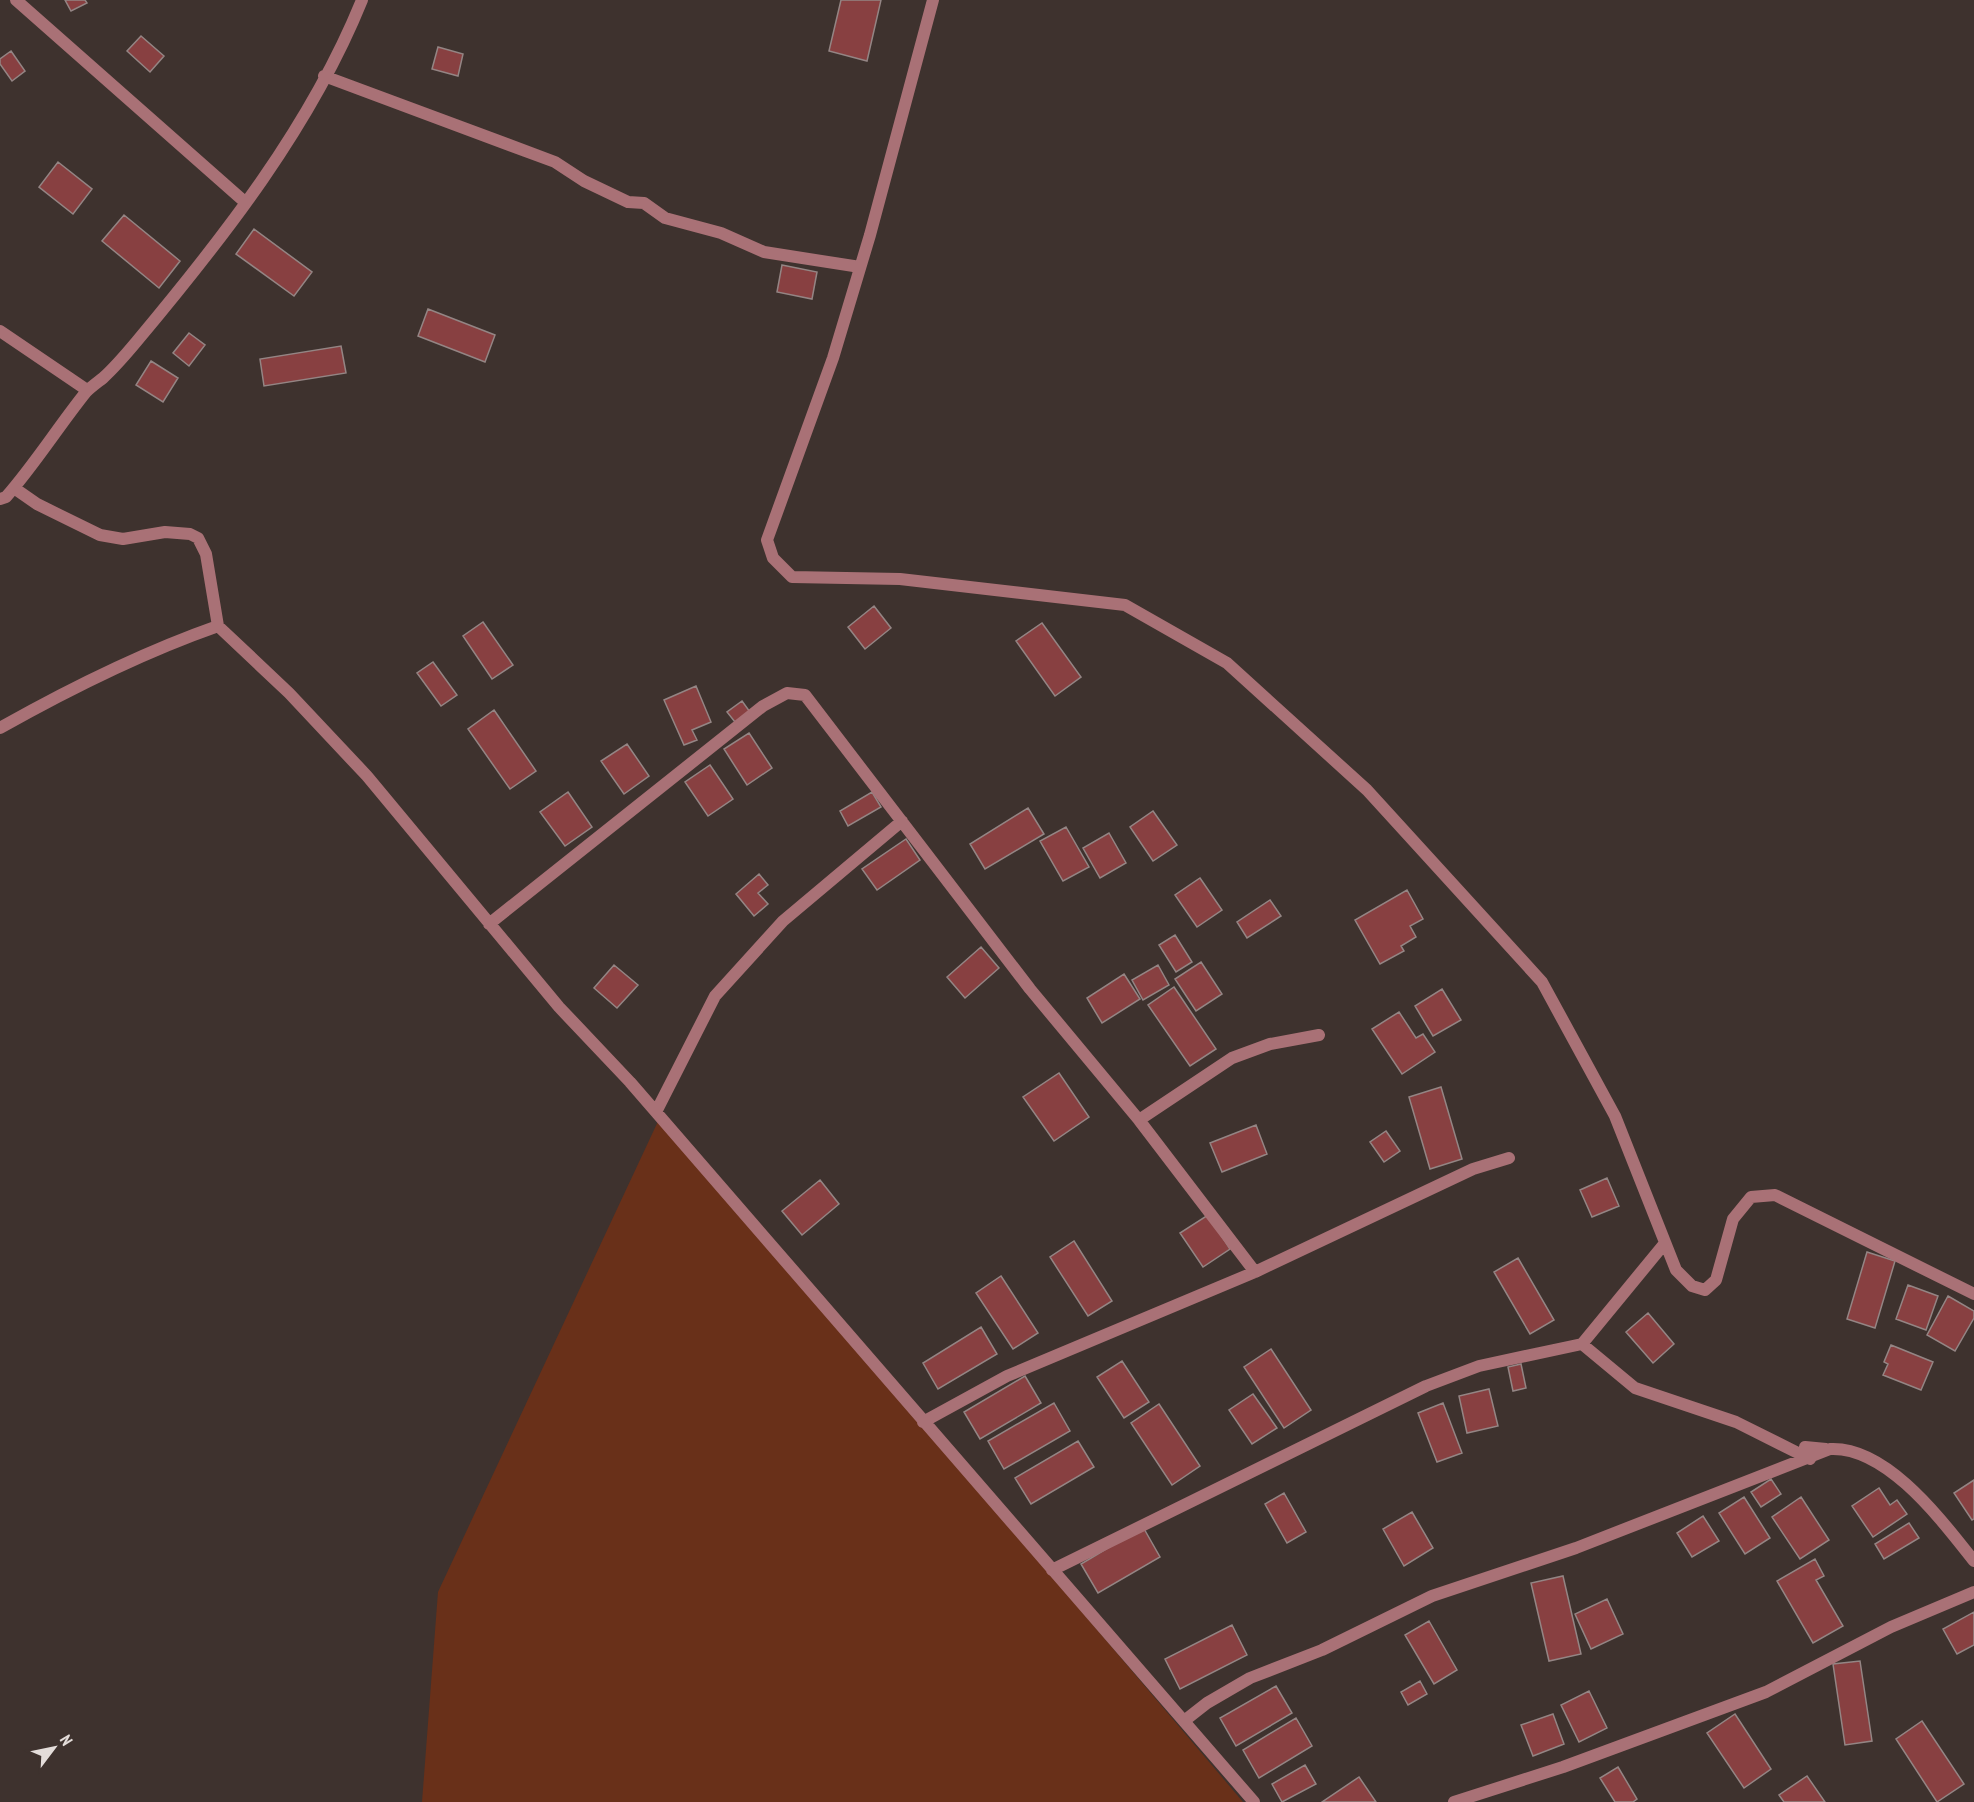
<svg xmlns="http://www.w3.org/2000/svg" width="1974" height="1802" viewBox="0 0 1974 1802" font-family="'PT Sans Narrow',sans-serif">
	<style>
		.green { fill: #693019 }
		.building { fill: #884041; stroke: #948584; stroke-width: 1.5 }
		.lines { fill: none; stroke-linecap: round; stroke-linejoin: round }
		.street { stroke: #a97176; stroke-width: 12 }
	</style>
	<rect width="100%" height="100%" fill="#3e322e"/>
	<path class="green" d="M661,1115L1243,1802H422L438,1592Z"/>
	<path class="building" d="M65,0H85L87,3L71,11Z
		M841,0H881L867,61L829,51Z
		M141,36L164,56L150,72L127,51Z
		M438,47L463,54L458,76L432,69Z
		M11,51L25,71L12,81L0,64V59Z
		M58,162L92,189L73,214L39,187Z
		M124,215L180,261L159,288L102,241Z
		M254,229L312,272L294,296L236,254Z
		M782,265L817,272L812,299L777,292Z
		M428,309L495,335L485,362L418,336Z
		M189,333L205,345L189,366L173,353Z
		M341,346L346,373L264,386L260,359Z
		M151,361L178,378L163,402L136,385Z
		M874,606L891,628L865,649L848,627Z
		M483,622L513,665L492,679L463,636Z
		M1042,623L1081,677L1055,696L1016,641Z
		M433,662L457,695L441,706L417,673Z
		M696,686L711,722L692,730L697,740L684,745L664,700Z
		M742,701L750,712L735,722L727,712Z
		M494,710L536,771L510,789L468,729Z
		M749,733L772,768L747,785L724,749Z
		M627,744L649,776L624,794L601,761Z
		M710,765L733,799L708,816L685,782Z
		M568,792L592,827L565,846L540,812Z
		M872,792L881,807L848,826L840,811Z
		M1028,808L1044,834L985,869L970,844Z
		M1153,811L1177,845L1153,861L1130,827Z
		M1066,827L1089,867L1063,881L1040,841Z
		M1109,833L1126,863L1100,878L1083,848Z
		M906,839L920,860L877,890L862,869Z
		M759,874L768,885L758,893L768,904L754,916L736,894Z
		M1200,878L1222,910L1197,927L1175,895Z
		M1407,890L1423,919L1410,926L1416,937L1401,946L1404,951L1380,964L1355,920Z
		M1270,900L1281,916L1247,938L1237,922Z
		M1175,935L1192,962L1176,972L1159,945Z
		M981,947L999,968L965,998L947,977Z
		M1201,962L1222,994L1196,1011L1175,979Z
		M614,965L638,985L617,1008L594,988Z
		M1158,965L1169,985L1143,1000L1132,980Z
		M1124,974L1140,999L1102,1023L1087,998Z
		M1174,987L1216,1049L1190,1066L1148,1005Z
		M1442,989L1461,1020L1433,1036L1415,1006Z
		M1399,1012L1416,1038L1423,1034L1435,1052L1402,1074L1372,1029Z
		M1059,1073L1089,1117L1054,1141L1023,1097Z
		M1441,1087L1462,1159L1430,1169L1409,1097Z
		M1256,1125L1267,1154L1222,1172L1210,1143Z
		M1386,1131L1400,1151L1384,1162L1370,1142Z
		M1607,1178L1619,1206L1592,1217L1580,1190Z
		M820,1180L839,1204L802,1235L782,1211Z
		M1208,1215L1230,1249L1203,1267L1180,1233Z
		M1074,1241L1112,1301L1088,1316L1050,1257Z
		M1867,1252L1895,1261L1875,1328L1847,1319Z
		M1518,1258L1554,1320L1530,1334L1494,1272Z
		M1001,1276L1038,1333L1013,1349L976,1293Z
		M1908,1285L1938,1296L1926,1330L1896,1319Z
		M1948,1296L1974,1311V1318L1955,1351L1927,1335Z
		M1648,1313L1674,1344L1653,1363L1626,1332Z
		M981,1327L997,1354L938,1389L923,1363Z
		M1891,1345L1933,1362L1921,1390L1883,1375L1888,1364L1884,1362Z
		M1271,1349L1311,1410L1284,1428L1244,1367Z
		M1122,1361L1149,1402L1124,1418L1097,1377Z
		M1521,1364L1526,1388L1513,1391L1508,1367Z
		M1025,1376L1041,1403L980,1439L964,1412Z
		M1489,1389L1498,1426L1467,1433L1459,1396Z
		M1253,1394L1277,1428L1252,1444L1229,1410Z
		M1054,1403L1070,1431L1004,1469L988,1441Z
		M1443,1403L1462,1453L1437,1462L1418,1413Z
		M1159,1404L1200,1466L1172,1485L1131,1423Z
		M1078,1441L1094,1467L1031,1504L1015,1478Z
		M1771,1479L1781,1494L1761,1507L1751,1492Z
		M1974,1480V1519L1972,1520L1954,1493Z
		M1879,1488L1890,1505L1897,1500L1907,1514L1873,1537L1852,1506Z
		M1284,1493L1306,1532L1287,1543L1265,1504Z
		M1744,1497L1770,1538L1745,1554L1719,1513Z
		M1801,1497L1829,1540L1800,1559L1772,1517Z
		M1412,1512L1433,1548L1404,1566L1383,1529Z
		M1703,1516L1719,1541L1692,1557L1677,1533Z
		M1909,1523L1919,1538L1884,1559L1875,1544Z
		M1143,1527L1160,1557L1098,1593L1081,1564Z
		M1815,1559L1824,1576L1816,1580L1843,1626L1813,1643L1777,1581Z
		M1563,1576L1581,1654L1549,1661L1531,1583Z
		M1607,1599L1623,1634L1591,1649L1575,1614Z
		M1974,1612V1645L1957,1654L1943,1629Z
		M1429,1621L1457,1670L1434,1684L1405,1635Z
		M1232,1625L1247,1655L1180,1689L1165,1659Z
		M1860,1661L1872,1741L1845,1745L1833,1664Z
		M1420,1681L1427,1694L1408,1705L1401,1692Z
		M1276,1686L1292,1713L1236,1746L1220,1718Z
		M1589,1691L1607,1728L1579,1742L1561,1705Z
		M1553,1714L1564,1744L1533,1756L1521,1725Z
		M1735,1714L1771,1769L1744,1788L1707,1733Z
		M1296,1718L1312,1746L1259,1778L1243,1750Z
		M1922,1721L1964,1784L1937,1802L1896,1739Z
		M1305,1765L1316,1784L1282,1802L1272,1784Z
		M1618,1767L1637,1799L1633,1802H1615L1600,1778Z
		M1807,1776L1825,1802H1784L1779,1795Z
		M1359,1777L1376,1802H1322Z"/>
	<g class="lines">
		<path class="street" d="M16,0L246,203
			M933,0L870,235L833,358L767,540L773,558L792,577L900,579L1125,605L1227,663L1367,790L1542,982L1615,1116L1676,1270L1692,1286L1705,1290L1716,1280L1733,1219L1751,1197L1775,1195L1974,1294
			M324,76L555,162L584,181L628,202L644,203L665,218L721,233L764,252L860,267
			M0,331L87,390
			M14,488L37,504L100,535L123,539L165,532L190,534L198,538L206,554L218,626L289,693L367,776L559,1007L630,1082L1254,1802
			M0,499L6,497C35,464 58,427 86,392C91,387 98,382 103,378C115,367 127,353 137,341C224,237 311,126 362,0
			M0,728C71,688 141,653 218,626
			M489,924L763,706L787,693L805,695L1030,989L1139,1120L1255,1272
			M656,1112L715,996L783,921L902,821
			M1139,1120L1232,1058L1270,1044L1319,1035
			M1582,1344L1635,1388L1736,1422L1810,1459
			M923,1422L1007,1376L1255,1272L1473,1169L1509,1158
			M1805,1447L1826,1449
			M1052,1570L1426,1386L1479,1366L1582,1344L1665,1243
			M1184,1721L1207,1703L1250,1678L1322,1650L1432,1596L1576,1548L1830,1449C1887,1446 1942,1521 1974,1561
			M1454,1802L1563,1767L1766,1692L1891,1627L1974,1592"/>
	</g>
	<g transform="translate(54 1748) rotate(58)" stroke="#3e322e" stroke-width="4.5" paint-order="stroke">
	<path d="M0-4.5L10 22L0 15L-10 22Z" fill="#e4ddda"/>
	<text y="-9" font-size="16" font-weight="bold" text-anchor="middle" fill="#e4ddda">N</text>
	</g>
</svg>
